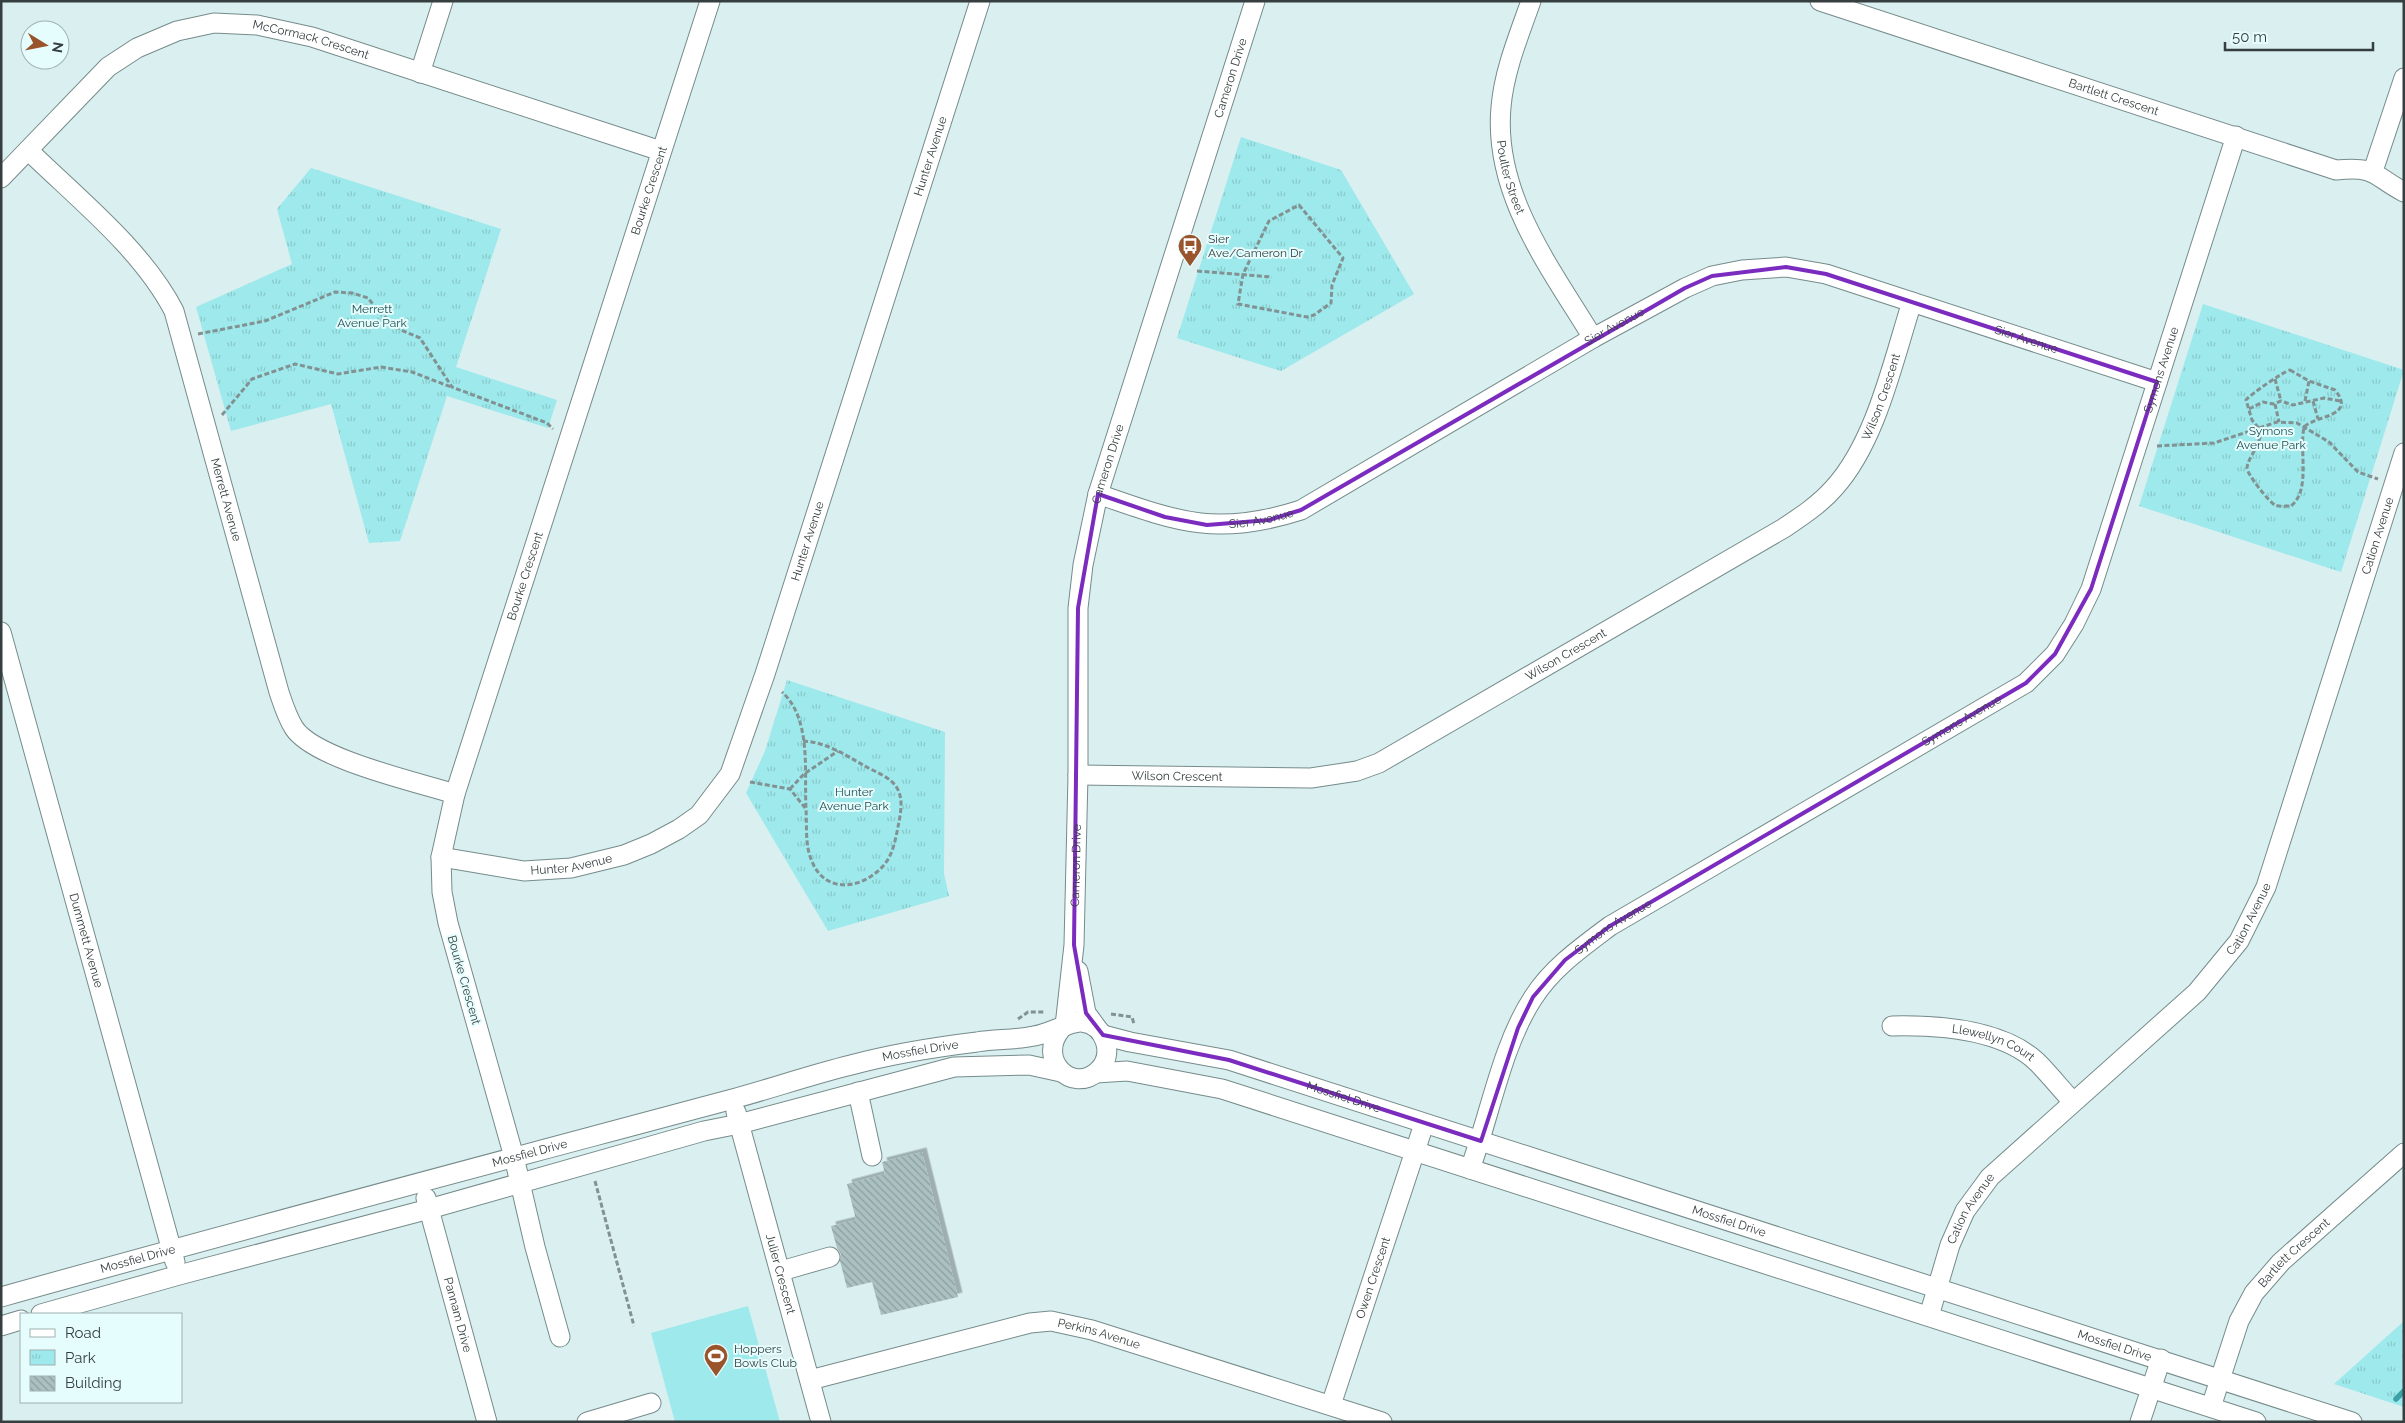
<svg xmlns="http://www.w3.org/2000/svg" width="2405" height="1423" viewBox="0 0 2405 1423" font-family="Raleway,sans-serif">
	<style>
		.grass { fill: #9de9ec }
		.park { fill: url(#park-tufts) }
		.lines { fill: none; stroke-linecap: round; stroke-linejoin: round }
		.stream { stroke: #3ba2a7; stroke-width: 5.5 }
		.building { fill: url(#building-back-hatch); filter: url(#shadow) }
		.minor-casing { stroke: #768b8b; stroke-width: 21 }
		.path { stroke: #829192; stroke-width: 3; stroke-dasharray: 5 2.5; stroke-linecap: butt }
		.minor { stroke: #fff; stroke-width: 19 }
		.marked { fill: none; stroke: #7b2cbf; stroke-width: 4; stroke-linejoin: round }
		.labels { text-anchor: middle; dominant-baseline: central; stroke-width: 4; stroke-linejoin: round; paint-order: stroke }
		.street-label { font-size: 12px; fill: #363e3f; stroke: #e6fdfd }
		.poi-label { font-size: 12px; fill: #363e3f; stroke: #e6fdfd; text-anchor: start }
		.park-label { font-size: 12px; fill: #245153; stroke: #e6fdfd }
	</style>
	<defs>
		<pattern id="park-tufts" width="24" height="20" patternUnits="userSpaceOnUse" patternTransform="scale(1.25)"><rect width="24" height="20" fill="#9de9ec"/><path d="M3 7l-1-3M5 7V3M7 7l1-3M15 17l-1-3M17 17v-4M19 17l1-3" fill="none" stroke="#88c9cb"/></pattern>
		<pattern id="building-back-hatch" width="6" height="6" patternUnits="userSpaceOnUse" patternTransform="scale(1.25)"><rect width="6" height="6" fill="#abc1c1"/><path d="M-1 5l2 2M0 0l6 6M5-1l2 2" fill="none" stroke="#8c9e9e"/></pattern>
		<filter id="shadow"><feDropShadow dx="4.5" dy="-4.5" stdDeviation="0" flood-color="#0004"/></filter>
	</defs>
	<rect width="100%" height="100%" fill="#d9eff0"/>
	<path class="grass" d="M748,1306L780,1422H675L651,1333Z"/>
	<path class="park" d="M1241,137L1341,170L1414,294L1281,371L1177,338Z
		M311,168L501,229L456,367L557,400L548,428L447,396L400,541L369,543L331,404L231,431L196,307L292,264L277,209Z
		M2203,304L2404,370L2341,572L2139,506Z
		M787,680L945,732L944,874L949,896L828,931L746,793L765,751Z
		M2404,1321V1407L2334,1384Z"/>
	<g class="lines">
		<path class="stream" d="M2396,1399L2404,1391"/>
	</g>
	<path class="building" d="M922,1152L958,1297L881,1315L872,1282L847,1288L840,1261L841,1254L837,1248L831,1226L856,1220L847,1184L885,1174L882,1162Z"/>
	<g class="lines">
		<defs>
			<g id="minor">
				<path id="s1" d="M1531,1C1519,35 1504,71 1501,107C1493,194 1550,267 1593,338"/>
				<path id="s2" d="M1820,1L2336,170C2377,166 2372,175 2404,192"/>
				<path d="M420,73L443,1"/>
				<path id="s3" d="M28,150C77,198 142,249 174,311L279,692C283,704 287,717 294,728C314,759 417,782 455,794"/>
				<path d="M2373,171L2404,78"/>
				<path id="s4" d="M1,178L108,67L137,48L177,31L214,23L257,25L312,37L661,151"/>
				<path id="s5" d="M1098,494C1178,522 1217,537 1301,510L1593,338L1685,288L1712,276L1742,270L1786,267L1826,274L2157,382"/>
				<path id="s6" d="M1,632L175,1262"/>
				<path id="s7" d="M1078,775L1311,778L1357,771L1379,763L1784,528C1802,516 1820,504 1834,488C1876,442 1893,361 1912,302"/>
				<path id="s8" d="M441,857L524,871L571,868L624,855L651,844L679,829L699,815L730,774L765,674L980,1"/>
				<path d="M1078,971L1086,1013L1097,1028"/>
				<path id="s9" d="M1065,1026L1074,945L1078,775V608L1083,565L1098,494L1255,1"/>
				<path id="s10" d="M1892,1026C1938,1025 2002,1029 2037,1062C2050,1075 2061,1089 2073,1102"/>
				<path id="s11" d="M1103,1035L1130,1042L1229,1060L2352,1422"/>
				<path d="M1096,1073L1127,1071L1222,1089L2256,1422"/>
				<path d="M858,1092L872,1156"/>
				<path id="s12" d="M736,1112L821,1422"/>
				<path id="s13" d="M1470,1169C1490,1115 1502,1045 1533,998C1552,968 1582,947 1610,926L2026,683L2055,654L2074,624L2091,589L2236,136"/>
				<path id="s14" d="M426,1198L487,1422"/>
				<path d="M781,1271L830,1257"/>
				<path id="s15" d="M1,1297C243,1229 486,1165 729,1100C770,1089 810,1075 851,1065C892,1054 936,1047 977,1042C996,1039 1016,1040 1034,1036C1049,1034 1070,1021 1082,1022C1106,1025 1115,1055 1098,1071C1072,1095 1036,1059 1061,1029"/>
				<path d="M41,1314L179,1275L429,1209L704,1131L739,1124L954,1067L1029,1065L1061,1072"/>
				<path id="s16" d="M1929,1316L1950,1245L1965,1211L1990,1177L2197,992L2239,941L2266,887L2404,453"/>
				<path d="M1,1326L21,1320"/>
				<path id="s17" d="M560,1337L535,1247L514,1157L448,923L442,892L441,857L455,794L710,1"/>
				<path id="s18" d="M810,1380L1030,1323L1051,1321L1092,1330L1382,1422"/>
				<path id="s19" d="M1331,1405L1424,1124"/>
				<path id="s20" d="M2211,1407L2239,1321L2254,1293L2281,1262L2404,1153"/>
				<path d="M587,1422L651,1403"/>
				<path d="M2140,1422L2161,1359"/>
			</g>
		</defs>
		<use href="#minor" class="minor-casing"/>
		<path class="path" d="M1299,205L1343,258L1332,285L1331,303L1314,315L1307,317L1238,304L1243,274L1269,221Z
			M1197,271L1272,277
			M198,334L265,321L335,292L352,293L368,298L379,312L401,330L420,338L452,387L547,423L553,429
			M2290,370L2309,381L2335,390C2357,417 2316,415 2304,427C2299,452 2311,490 2291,506C2286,506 2279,507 2275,505C2269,502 2247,474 2247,468C2248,457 2260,447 2261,431L2252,420L2246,400C2252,393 2283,372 2290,370Z
			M2275,379L2281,401
			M2305,401L2309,381
			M2313,401L2318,419
			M2275,404L2279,422
			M2249,409L2263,402L2273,404L2281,401L2293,405L2324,398L2340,401
			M222,415L252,379L295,364L338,374L381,367L412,372L451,387
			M2157,446L2214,443L2277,422L2297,423L2329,442L2358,472L2378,479
			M803,741C825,742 844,754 863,765C873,771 891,777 897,788C903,798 901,811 899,822C896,836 894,853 884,865C862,890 824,895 811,859C805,844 807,826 806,809
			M750,782L790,789L806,809C804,773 812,719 782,692
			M790,789L804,774L838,751
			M1111,1014L1132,1017L1134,1024
			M1018,1019L1028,1012H1044
			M595,1181L634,1326"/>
		<use href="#minor" class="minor"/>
	</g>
	<path class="marked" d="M1786,267L1826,274L2157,382L2091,589L2055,654L2026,683L1610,926L1565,960L1533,997L1518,1028L1481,1141L1229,1060L1103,1035L1086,1013L1074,945L1078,608L1098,494L1165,517L1207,525L1269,520L1301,510L1685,288L1712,276Z"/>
	<defs>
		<symbol id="bus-pin" viewBox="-11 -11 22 30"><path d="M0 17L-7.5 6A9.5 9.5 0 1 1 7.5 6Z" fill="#9a542b" stroke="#e6fdfd"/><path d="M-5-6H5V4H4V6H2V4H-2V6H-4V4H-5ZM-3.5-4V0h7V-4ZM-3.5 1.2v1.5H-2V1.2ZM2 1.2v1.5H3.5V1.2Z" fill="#fff"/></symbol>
		<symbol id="stadium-pin" viewBox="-11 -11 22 30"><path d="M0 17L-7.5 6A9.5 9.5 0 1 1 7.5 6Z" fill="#9a542b" stroke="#e6fdfd"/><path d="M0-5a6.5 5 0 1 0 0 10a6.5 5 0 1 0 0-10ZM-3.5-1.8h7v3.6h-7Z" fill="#fff"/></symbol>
	</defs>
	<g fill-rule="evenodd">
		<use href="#bus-pin" x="1176" y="232" width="28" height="38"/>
		<use href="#stadium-pin" x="702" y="1342" width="28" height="38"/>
	</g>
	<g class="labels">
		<g class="street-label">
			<text stroke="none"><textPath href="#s4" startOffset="369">McCormack Crescent</textPath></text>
			<text stroke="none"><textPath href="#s9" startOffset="971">Cameron Drive</textPath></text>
			<text stroke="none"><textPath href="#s2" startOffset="309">Bartlett Crescent</textPath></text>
			<text stroke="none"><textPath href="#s8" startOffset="972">Hunter Avenue</textPath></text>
			<text stroke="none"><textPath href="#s1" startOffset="182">Poulter Street</textPath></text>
			<text stroke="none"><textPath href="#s17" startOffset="1194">Bourke Crescent</textPath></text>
			<text stroke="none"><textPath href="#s5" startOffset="572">Sier Avenue</textPath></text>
			<text stroke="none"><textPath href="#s5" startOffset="1008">Sier Avenue</textPath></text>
			<text stroke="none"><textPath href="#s13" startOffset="1116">Symons Avenue</textPath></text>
			<text stroke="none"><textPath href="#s7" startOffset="939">Wilson Crescent</textPath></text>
			<text stroke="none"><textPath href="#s9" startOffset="566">Cameron Drive</textPath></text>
			<text stroke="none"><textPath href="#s3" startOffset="414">Merrett Avenue</textPath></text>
			<text stroke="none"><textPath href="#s5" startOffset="168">Sier Avenue</textPath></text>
			<text stroke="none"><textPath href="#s16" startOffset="926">Cation Avenue</textPath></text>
			<text stroke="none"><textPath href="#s8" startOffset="568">Hunter Avenue</textPath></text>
			<text stroke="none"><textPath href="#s17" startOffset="789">Bourke Crescent</textPath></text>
			<text stroke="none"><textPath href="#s7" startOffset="519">Wilson Crescent</textPath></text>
			<text stroke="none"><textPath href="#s13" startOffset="696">Symons Avenue</textPath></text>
			<text stroke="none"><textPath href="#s7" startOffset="99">Wilson Crescent</textPath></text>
			<text stroke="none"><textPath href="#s8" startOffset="132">Hunter Avenue</textPath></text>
			<text stroke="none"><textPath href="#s9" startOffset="161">Cameron Drive</textPath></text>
			<text stroke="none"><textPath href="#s16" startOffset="521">Cation Avenue</textPath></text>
			<text stroke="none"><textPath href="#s13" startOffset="291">Symons Avenue</textPath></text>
			<text stroke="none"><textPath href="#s6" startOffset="320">Dummett Avenue</textPath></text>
			<text transform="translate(464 980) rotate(74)">Bourke Crescent</text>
			<text stroke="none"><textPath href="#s10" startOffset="104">Llewellyn Court</textPath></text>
			<text stroke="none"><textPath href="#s15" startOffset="952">Mossfiel Drive</textPath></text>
			<text stroke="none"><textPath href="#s11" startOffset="249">Mossfiel Drive</textPath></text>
			<text stroke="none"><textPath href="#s15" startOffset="548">Mossfiel Drive</textPath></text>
			<text stroke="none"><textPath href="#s16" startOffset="116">Cation Avenue</textPath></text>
			<text stroke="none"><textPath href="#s11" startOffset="654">Mossfiel Drive</textPath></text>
			<text stroke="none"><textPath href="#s20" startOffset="179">Bartlett Crescent</textPath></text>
			<text stroke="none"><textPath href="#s15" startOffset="142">Mossfiel Drive</textPath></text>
			<text stroke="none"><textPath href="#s12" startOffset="168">Julier Crescent</textPath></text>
			<text stroke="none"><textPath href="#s19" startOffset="134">Owen Crescent</textPath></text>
			<text stroke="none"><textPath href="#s14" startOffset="121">Pannam Drive</textPath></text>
			<text stroke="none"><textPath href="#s18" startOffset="298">Perkins Avenue</textPath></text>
			<text stroke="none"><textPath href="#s11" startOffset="1059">Mossfiel Drive</textPath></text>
		</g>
		<g class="poi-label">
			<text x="1208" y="239">Sier<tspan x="1208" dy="14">Ave/Cameron Dr</tspan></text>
			<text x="734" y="1349">Hoppers<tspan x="734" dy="14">Bowls Club</tspan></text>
		</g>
		<g class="park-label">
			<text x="372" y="309">Merrett<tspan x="372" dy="14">Avenue Park</tspan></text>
			<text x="2271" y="431">Symons<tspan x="2271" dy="14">Avenue Park</tspan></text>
			<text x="854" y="792">Hunter<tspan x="854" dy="14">Avenue Park</tspan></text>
		</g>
	</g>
	<rect width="2405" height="1423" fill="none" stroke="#363e3f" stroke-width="5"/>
	<rect x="20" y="1313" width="162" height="90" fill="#e6fdfd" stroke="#a0b1b1"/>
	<rect x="30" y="1329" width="25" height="8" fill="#ffffff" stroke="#a0b1b1"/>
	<text x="65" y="1338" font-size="15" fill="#363e3f">Road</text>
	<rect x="30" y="1350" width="25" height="15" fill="url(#park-tufts)" stroke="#a0b1b1"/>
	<text x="65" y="1363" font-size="15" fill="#363e3f">Park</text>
	<rect x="30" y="1376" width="25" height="15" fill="url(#building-back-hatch)" stroke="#a0b1b1"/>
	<text x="65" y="1388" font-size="15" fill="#363e3f">Building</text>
	<g transform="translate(45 45) rotate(100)"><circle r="24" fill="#e6fdfd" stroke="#a0b1b1"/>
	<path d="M0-4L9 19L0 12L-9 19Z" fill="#9a542b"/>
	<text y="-8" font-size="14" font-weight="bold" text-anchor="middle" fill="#363e3f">N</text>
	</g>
	<path d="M2225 42v8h148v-8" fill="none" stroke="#363e3f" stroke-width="2.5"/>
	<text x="2232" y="42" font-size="15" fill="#363e3f" stroke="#e6fdfd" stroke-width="4" paint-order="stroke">50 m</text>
</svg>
